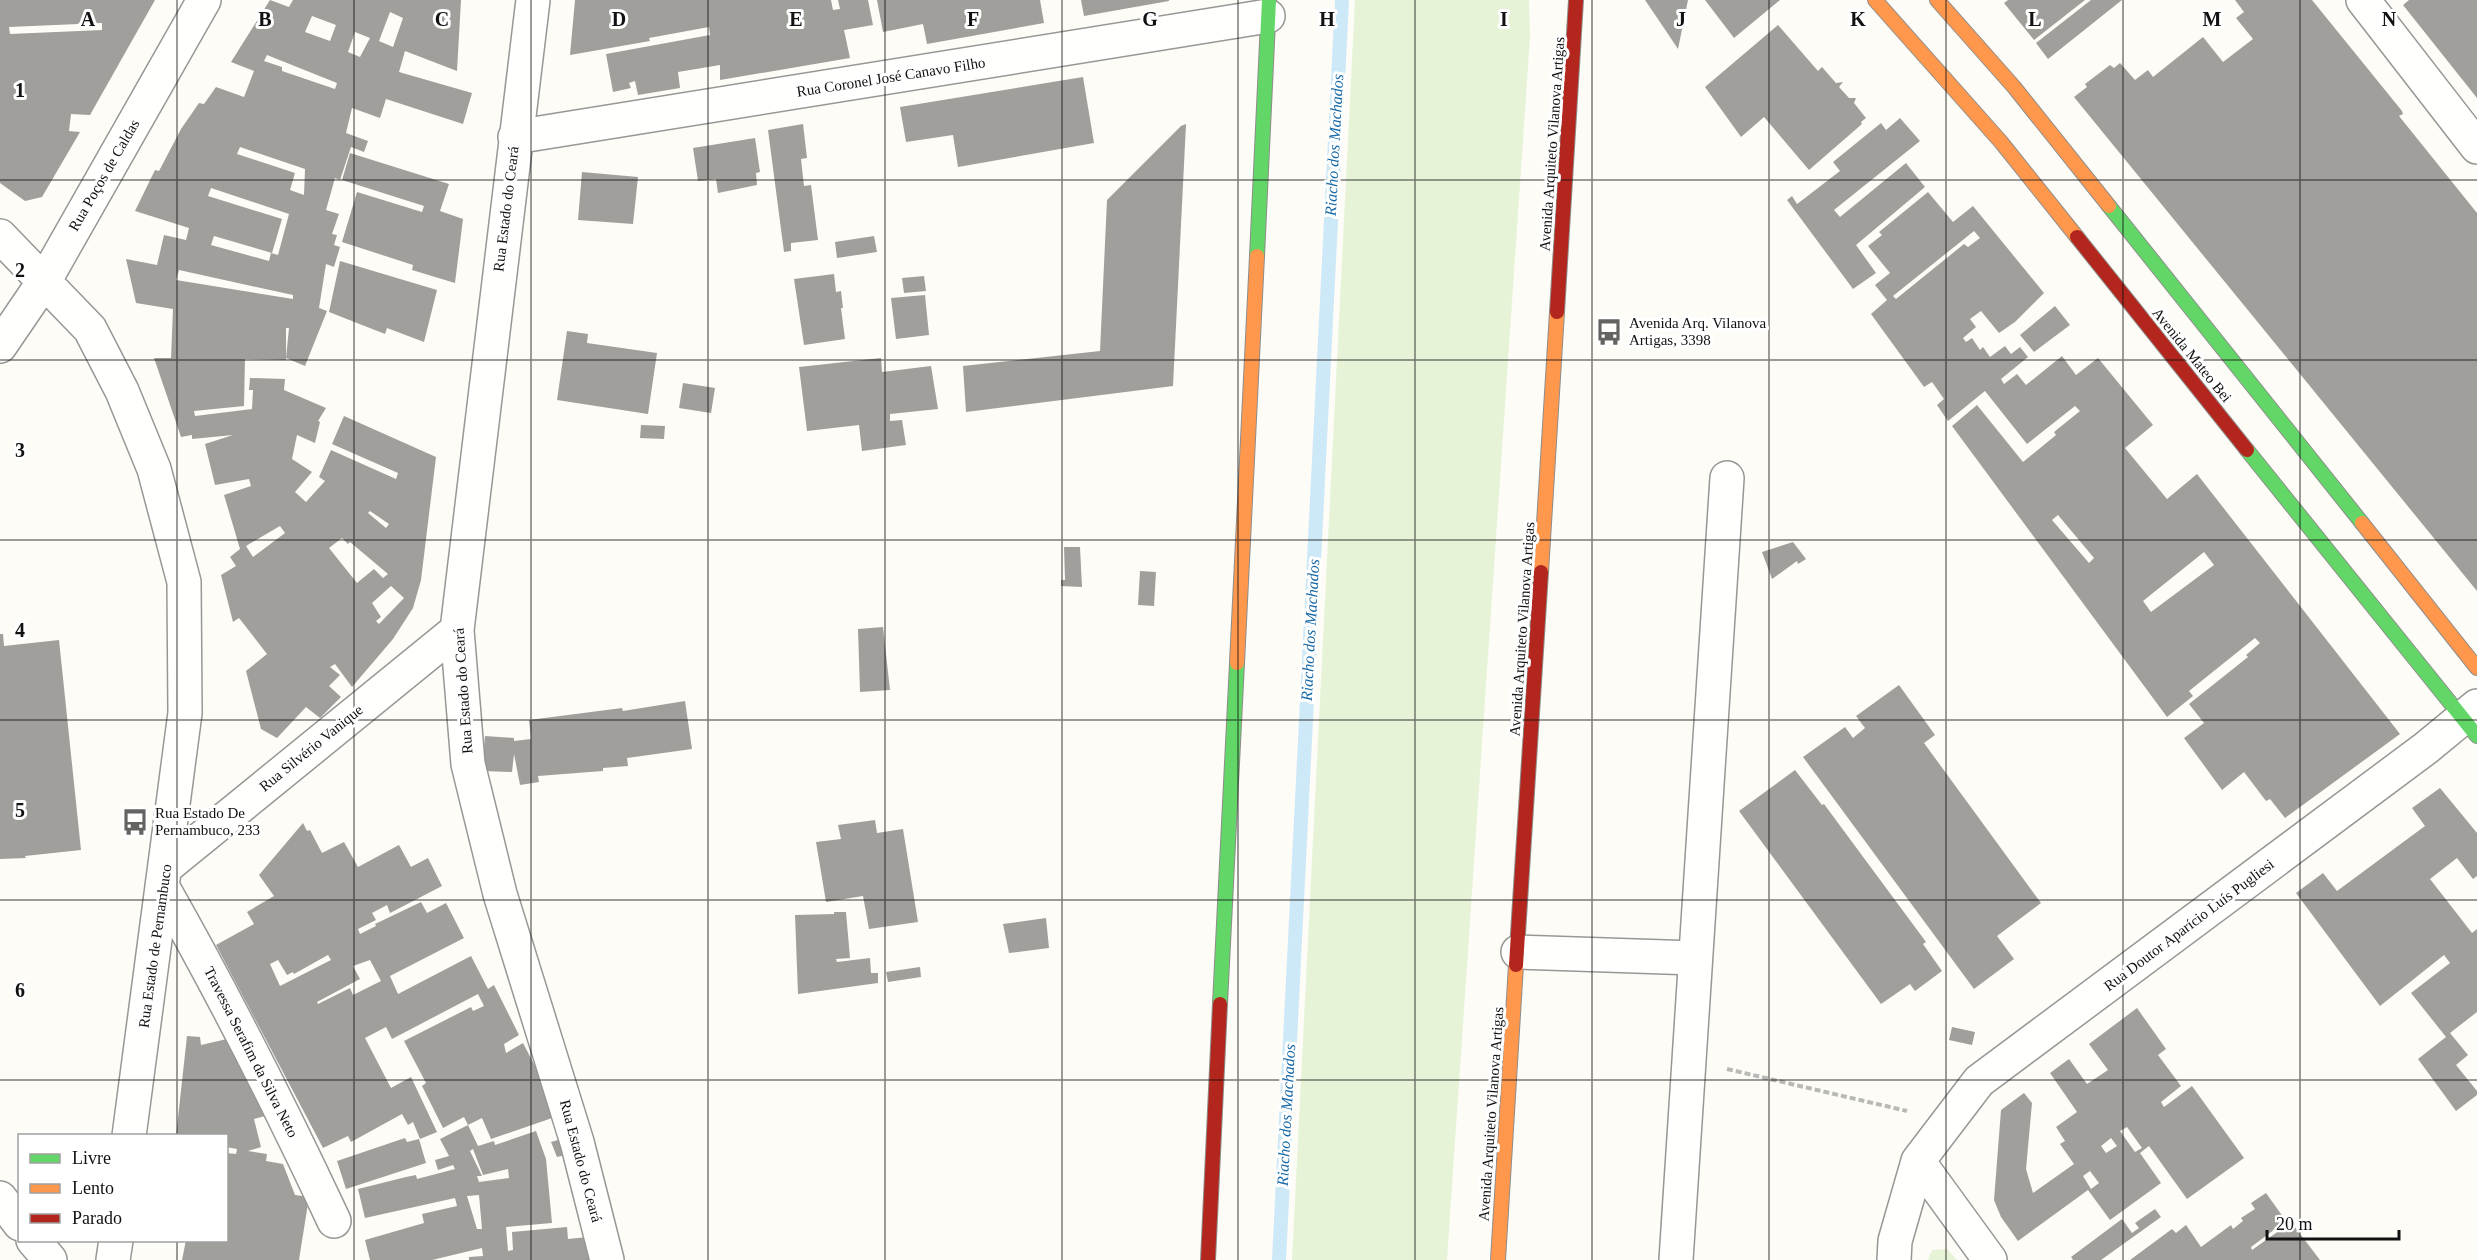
<svg xmlns="http://www.w3.org/2000/svg" width="2477" height="1260" viewBox="0 0 2477 1260" font-family="'Times New Roman',serif">
	<style>
		.green { fill: #e7f3d7 }
		.lines { fill: none; stroke-linecap: round; stroke-linejoin: round }
		.stream { stroke: #cde8f7; stroke-width: 14 }
		.building { fill: #a19f9c; fill-rule: evenodd }
		.street-casing { stroke: #979795; stroke-width: 36 }
		.fast-casing { stroke: #8e8d8b; stroke-width: 16 }
		.slow-casing { stroke: #8e8d8b; stroke-width: 16 }
		.jam-casing { stroke: #8e8d8b; stroke-width: 16 }
		.path { stroke: #b9b9b8; stroke-width: 4; stroke-dasharray: 6 3; stroke-linecap: butt }
		.street { stroke: #fffffe; stroke-width: 33 }
		.fast { stroke: #63d668; stroke-width: 14 }
		.slow { stroke: #ff974d; stroke-width: 14 }
		.jam { stroke: #b3261e; stroke-width: 14 }
		.grid { fill: none; stroke: #111; stroke-width: 1.5; stroke-opacity: 0.55 }
		.labels { text-anchor: middle; dominant-baseline: central; stroke-width: 6; stroke-linejoin: round; paint-order: stroke }
		.street-label { font-size: 15px; fill: #111; stroke: #fff }
		.poi-label { font-size: 15px; fill: #111; stroke: #fff; text-anchor: start }
		.water-label { font-size: 16px; font-style: italic; fill: #1768a6; stroke: #fff }
		.grid-label { font-size: 20px; text-anchor: middle; font-weight: bold; fill: #111; stroke: #fff; stroke-width: 6; stroke-linejoin: round; paint-order: stroke }
	</style>
	<rect width="100%" height="100%" fill="#fdfcf7"/>
	<path class="green" d="M1355,0H1529L1530,37L1447,1260H1292Z
		M1947,1249L1957,1260H1928L1932,1250Z"/>
	<g class="lines">
		<path class="stream" d="M1279,1260L1342,0"/>
	</g>
	<path class="building" d="M0,0H155L90,115L71,114L69,131L80,132L42,197L25,201L0,183ZM102,23V30L10,34L9,27Z
		M270,0L289,7L293,0H461L457,71L405,51L399,72L472,93L463,124L386,99L380,118L352,108L346,133L368,141L364,152L351,147L340,180L335,178L326,210L339,214L332,234L337,235L334,245L340,247L334,267L326,264L319,308L327,311L305,366L286,358L289,328H286V360L245,359L244,406L194,411L195,416L252,409L253,390H249L250,378L285,379L284,390L326,408L318,421L320,422L315,443L297,435L292,459L312,472L295,492L306,502L325,481L319,477L331,450L396,479L398,473L332,444L344,416L436,457L421,580L413,608L393,639L352,687L335,664L330,667L340,675L329,686L341,697L320,718L306,707L277,738L261,729L246,671L267,654L239,618L233,622L221,575L236,566L230,557L240,549L224,495L251,486L249,479L215,485L205,444L233,435L192,439V435L181,437L154,358H171L173,309L136,303L126,259L157,265L164,235L186,240L189,228L135,211L155,170L159,171L181,129L199,103L204,104L216,87L244,97L254,71L231,62ZM390,12L403,18L393,47L379,41ZM312,16L336,25L330,41L305,32ZM355,32L370,38L360,57L348,52ZM267,55L337,83L335,89L282,71V67L264,61ZM240,147L305,169L304,195L290,190L295,173L237,154ZM211,188L289,214L278,255L271,253L269,261L211,245L214,236L272,253L282,219L208,196ZM179,270L293,295V299L176,280ZM370,511L389,524L386,528L368,513ZM280,526L285,533L253,557L246,546ZM342,538L348,544L350,542L388,574L383,578L374,569L357,583L329,548ZM391,586L404,598L379,624L376,621L381,617L372,603Z
		M575,0H831L833,10L840,9L838,0H868L873,25L844,30L850,58L720,80V65L678,72L680,88L638,95L635,81L629,83L631,88L613,92L606,54L710,35L709,27L649,38L650,41L570,55Z
		M877,0H1040L1044,23L927,44L923,24L883,32Z
		M1081,0H1169V1L1084,16Z
		M1645,0H1688L1678,49L1666,31Z
		M1705,0H1780L1734,38Z
		M2008,0H2085L2034,40L2004,3Z
		M2091,0H2122L2048,59L2036,43Z
		M2235,0H2312L2402,111L2403,114L2399,116L2477,213V591L2074,97L2087,87L2085,84L2110,65L2114,68L2120,63L2135,80L2148,70L2153,77L2203,37L2223,62L2253,39L2236,18L2244,12Z
		M2409,0H2477V98L2403,5Z
		M1778,25L1818,71L1822,67L1836,83L1843,82L1839,87L1849,98H1856L1854,103L1866,118L1861,122L1862,124L1809,170L1764,117L1741,137L1705,87Z
		M1083,77L1094,143L958,167L953,135L906,142L900,107Z
		M1900,118L1920,141L1834,210L1840,217L1906,163L1925,187L1856,245L1876,273L1853,289L1787,200L1792,196L1797,204L1805,198L1840,171L1833,162L1881,123L1886,130Z
		M803,124L807,158L801,159L804,186L811,185L818,240L791,243V251L784,252L768,130Z
		M1186,124L1173,386L966,412L963,366L1100,351L1107,200L1181,126Z
		M755,138L760,172L756,173L757,185L718,193L716,179L698,181L693,148Z
		M350,153L449,184L440,211L463,219L455,283L412,270L413,265L342,242L357,192L422,212L424,206L342,180Z
		M582,172L638,177L633,224L578,220Z
		M1928,192L1953,222L1973,206L2044,293L2015,322L1999,333L1981,311L1970,319L1976,327L1963,338L1966,342L1972,338L1980,350L1983,347L1990,357L2005,346L2011,354L2020,347L2028,357L2001,379L2004,384L2017,374L2026,385L2062,356L2076,375L2098,358L2153,425L2125,448L2167,499L2197,474L2400,734L2285,818L2270,799L2266,801L2244,772L2222,790L2184,738L2204,723L2189,704L2248,657L2246,655L2260,643L2255,638L2189,691L2193,696L2167,717L1952,426L1977,405L2023,462L2056,435L2054,432L2080,411L2075,406L2027,444L1985,391L1948,421L1937,405L1944,399L1932,382L1924,387L1871,314L1887,300L1875,285L1890,273L1868,246L1882,235L1879,232ZM1974,231L1980,238L1968,247L1964,244L1896,299L1893,296ZM2058,515L2094,558L2089,563L2052,520ZM2204,552L2214,565L2151,612L2143,601Z
		M874,236L877,252L837,258L835,242Z
		M340,261L437,290L424,342L387,328L385,334L329,312Z
		M834,274L836,292L841,291L843,308H841L845,339L804,345L794,279Z
		M924,276L926,291L904,293L902,278Z
		M925,295L929,335L896,339L891,298Z
		M2055,306L2070,325L2034,352L2020,335Z
		M567,331L588,334L587,343L657,353L648,414L557,400Z
		M881,358L882,372L931,366L938,409L890,414V421L902,420L906,445L862,451L859,425L807,431L799,367Z
		M683,383L715,388L711,413L679,408Z
		M641,425L665,426L664,439L640,438Z
		M1793,542L1806,559L1798,564L1797,561L1772,579L1762,552Z
		M1064,547H1080L1082,587L1061,586V580H1065Z
		M1140,571L1156,572L1154,606L1138,605Z
		M883,627L890,690L860,692L858,629Z
		M0,634H3L4,646L59,640L81,850L25,856L26,858L0,859Z
		M1899,685L1935,735L1924,743L2041,903L1997,936L2014,959L1974,989L1803,757L1845,727L1853,738L1865,728L1856,716Z
		M685,701L692,749L627,758L628,766L603,768V771L538,776L539,782L520,785L514,754L512,772L482,771L485,736L514,738V741L531,739L529,720L622,708L623,711Z
		M1795,770L1822,805L1824,804L1926,942L1923,944L1942,971L1915,991L1910,984L1881,1004L1739,811Z
		M2440,788L2477,833V876L2473,879L2457,858L2430,879L2472,933L2477,929V1012L2450,1033L2468,1055L2456,1065L2477,1091V1095L2456,1111L2418,1059L2446,1037L2411,993L2450,963L2444,955L2380,1006L2296,893L2323,873L2337,891L2425,826L2412,808Z
		M875,820L877,833L903,829L918,922L869,929L863,896L826,902L816,842L841,839L838,825Z
		M303,823L307,831L310,830L322,853L344,842L358,867L399,845L411,867L428,858L442,886L390,913L387,905L372,913L376,920L358,929L360,934L376,926L375,924L421,902L427,913L446,903L464,938L390,976L398,994L471,956L488,989L494,985L519,1035L504,1044L506,1053L523,1043L546,1087L555,1117L491,1139L482,1118L468,1125L464,1117L443,1128L422,1086L426,1083L404,1041L471,1007L473,1011L484,1006L478,994L392,1039L386,1027L365,1038L391,1088L411,1077L437,1132L420,1139L413,1122L408,1125L402,1114L351,1142L348,1136L323,1148L216,945L254,924L247,912L274,896L259,875ZM328,955L331,960L280,986L270,964L278,960L287,975L293,972L294,974ZM370,960L381,981L353,995L350,988L318,1004L317,1002L360,979L353,966Z
		M834,912H846L850,958L836,959L837,962L870,958L871,973H878V983L798,994L795,915L834,914Z
		M1046,918L1049,948L1009,953L1003,924Z
		M920,967L921,977L888,982L886,972Z
		M2137,1008L2166,1049L2158,1055L2181,1086L2161,1102L2164,1107L2192,1086L2244,1158L2187,1199L2149,1146L2140,1153L2161,1183L2110,1220L2088,1190L2018,1241L2001,1217L1994,1200L2001,1110L2024,1093L2032,1103L2026,1169L2033,1193L2074,1164L2060,1144L2065,1141L2056,1127L2077,1112L2050,1073L2069,1059L2087,1084L2108,1070L2089,1044ZM2127,1127L2142,1148L2135,1152L2120,1131ZM2111,1138L2117,1146L2106,1153L2101,1146ZM2090,1171L2099,1183L2091,1189L2083,1176Z
		M1952,1027L1975,1032L1972,1045L1949,1040Z
		M187,1036L200,1037L201,1045L227,1039L265,1116L254,1119L261,1147L248,1151L267,1154L266,1161L283,1164L295,1195L309,1197L299,1260H182L186,1240H226V1153L236,1154L237,1149L226,1147V1136H176Z
		M468,1125L478,1146L494,1141L495,1145L536,1131L546,1159L552,1223L506,1227L508,1251L513,1250L512,1232L567,1227L568,1239L588,1237L593,1260H469V1257L483,1256L482,1248L432,1260H370L365,1240L424,1223L422,1214L457,1206L455,1198L365,1218L358,1189L406,1177L416,1175L417,1179L455,1169L453,1165L438,1170L435,1160L449,1156L440,1139ZM473,1149L483,1175L508,1169L509,1178L479,1182L477,1176H482L470,1151ZM479,1195L482,1229H477L467,1196Z
		M405,1138L407,1142L419,1139L426,1163L346,1189L337,1161Z
		M561,1139L566,1155L557,1157L551,1142Z
		M2266,1193L2286,1221L2251,1247L2252,1250L2291,1222L2320,1260H2130L2172,1229L2176,1233L2186,1225L2201,1247L2231,1225L2233,1229L2243,1221L2241,1218L2255,1209L2251,1203Z
		M2155,1209L2161,1217L2101,1260H2073L2071,1257L2122,1219L2132,1233L2139,1228L2135,1223Z"/>
	<g class="lines">
		<defs>
			<path id="street" d="M533,0L457,630L468,764L500,894L577,1142L607,1260
				M2363,0L2477,147
				M515,137L1268,16
				M0,236L90,329L122,391L154,469L184,582L185,713L129,1136
				M0,346L45,280L204,0
				M166,867L457,630
				M162,886C224,995 281,1108 334,1221
				M1518,952L1695,958
				M1918,1161L1990,1260
				M0,1198L20,1224
				M33,1240L50,1260
				M113,1260L116,1240
				M1676,1260L1727,478
				M1894,1260L1895,1241L1918,1161L1979,1081L2426,748L2477,706"/>
			<path id="fast" d="M2109,206L2362,523
				M1257,256L1269,0
				M2247,450L2477,736
				M1220,1004L1237,663"/>
			<path id="slow" d="M1875,0L2001,142L2077,237
				M1937,0L2014,87L2109,206
				M2362,523L2477,668
				M1541,572L1557,312
				M1237,663L1257,256
				M1498,1260L1516,965"/>
			<path id="jam" d="M2077,237L2247,450
				M1557,312L1576,0
				M1516,965L1541,572
				M1208,1260L1220,1004"/>
		</defs>
		<use href="#street" class="street-casing"/>
		<use href="#fast" class="fast-casing"/>
		<use href="#slow" class="slow-casing"/>
		<use href="#jam" class="jam-casing"/>
		<path class="path" d="M1727,1069L1907,1111"/>
		<use href="#street" class="street"/>
		<use href="#fast" class="fast"/>
		<use href="#slow" class="slow"/>
		<use href="#jam" class="jam"/>
	</g>
	<path class="grid" d="M177,0V1136M354,0V1260M531,0V1260M708,0V1260M885,0V1260M1062,0V1260M1238,0V1260M1415,0V1260M1592,0V1260M1769,0V1260M1946,0V1260M2123,0V1260M2300,0V1260M0,180H2477M0,360H2477M0,540H2477M0,720H2477M0,900H2477M0,1080H2477M177,1240V1260"/>
	<defs>
		<symbol id="bus-bare" viewBox="-9 -9 18 18"><path d="M-5-6H5V4H4V6H2V4H-2V6H-4V4H-5ZM-3.5-4V0h7V-4ZM-3.5 1.2v1.5H-2V1.2ZM2 1.2v1.5H3.5V1.2Z" fill="#646362" stroke="#fff" stroke-width="2.5" paint-order="stroke"/></symbol>
	</defs>
	<g fill-rule="evenodd">
		<use href="#bus-bare" x="1590" y="313" width="38" height="38"/>
		<use href="#bus-bare" x="116" y="803" width="38" height="38"/>
	</g>
	<g class="labels">
		<g class="street-label">
			<text transform="translate(891 77) rotate(-9)">Rua Coronel José Canavo Filho</text>
			<text transform="translate(1552 144) rotate(-86)">Avenida Arquiteto Vilanova Artigas</text>
			<text transform="translate(104 175) rotate(-60)">Rua Poços de Caldas</text>
			<text transform="translate(506 209) rotate(-83)">Rua Estado do Ceará</text>
			<text transform="translate(2192 355) rotate(51)">Avenida Mateo Bei</text>
			<text transform="translate(1522 629) rotate(-86)">Avenida Arquiteto Vilanova Artigas</text>
			<text transform="translate(463 691) rotate(-94)">Rua Estado do Ceará</text>
			<text transform="translate(311 748) rotate(-39)">Rua Silvério Vanique</text>
			<text transform="translate(2189 925) rotate(-37)">Rua Doutor Aparício Luís Pugliesi</text>
			<text transform="translate(155 946) rotate(-82)">Rua Estado de Pernambuco</text>
			<text transform="translate(251 1052) rotate(63)">Travessa Serafim da Silva Neto</text>
			<text transform="translate(1491 1114) rotate(-86)">Avenida Arquiteto Vilanova Artigas</text>
			<text transform="translate(581 1161) rotate(75)">Rua Estado do Ceará</text>
		</g>
		<g class="poi-label">
			<text x="1629" y="323">Avenida Arq. Vilanova<tspan x="1629" dy="17">Artigas, 3398</tspan></text>
			<text x="155" y="813">Rua Estado De<tspan x="155" dy="17">Pernambuco, 233</tspan></text>
		</g>
		<g class="water-label">
			<text transform="translate(1334 145) rotate(-87)">Riacho dos Machados</text>
			<text transform="translate(1310 630) rotate(-87)">Riacho dos Machados</text>
			<text transform="translate(1286 1115) rotate(-87)">Riacho dos Machados</text>
		</g>
	</g>
	<g class="grid-label">
		<text x="88" y="26">A</text>
		<text x="265" y="26">B</text>
		<text x="442" y="26">C</text>
		<text x="619" y="26">D</text>
		<text x="796" y="26">E</text>
		<text x="973" y="26">F</text>
		<text x="1150" y="26">G</text>
		<text x="1327" y="26">H</text>
		<text x="1504" y="26">I</text>
		<text x="1681" y="26">J</text>
		<text x="1858" y="26">K</text>
		<text x="2035" y="26">L</text>
		<text x="2212" y="26">M</text>
		<text x="2389" y="26">N</text>
		<text x="20" y="97">1</text>
		<text x="20" y="277">2</text>
		<text x="20" y="457">3</text>
		<text x="20" y="637">4</text>
		<text x="20" y="817">5</text>
		<text x="20" y="997">6</text>
	</g>
	<rect x="18" y="1134" width="210" height="108" fill="#ffffff" stroke="#a0a0a0" stroke-width="1.5"/>
	<rect x="30" y="1154" width="30" height="9" fill="#63d668" stroke="#a0a0a0" stroke-width="1.5"/>
	<text x="72" y="1164" font-size="18" fill="#111111">Livre</text>
	<rect x="30" y="1184" width="30" height="9" fill="#ff974d" stroke="#a0a0a0" stroke-width="1.5"/>
	<text x="72" y="1194" font-size="18" fill="#111111">Lento</text>
	<rect x="30" y="1214" width="30" height="9" fill="#b3261e" stroke="#a0a0a0" stroke-width="1.5"/>
	<text x="72" y="1224" font-size="18" fill="#111111">Parado</text>
	<path d="M2267 1230v9h132v-9" fill="none" stroke="#111111" stroke-width="3"/>
	<text x="2276" y="1230" font-size="18" fill="#111111" stroke="#ffffff" stroke-width="4.5" paint-order="stroke">20 m</text>
</svg>
